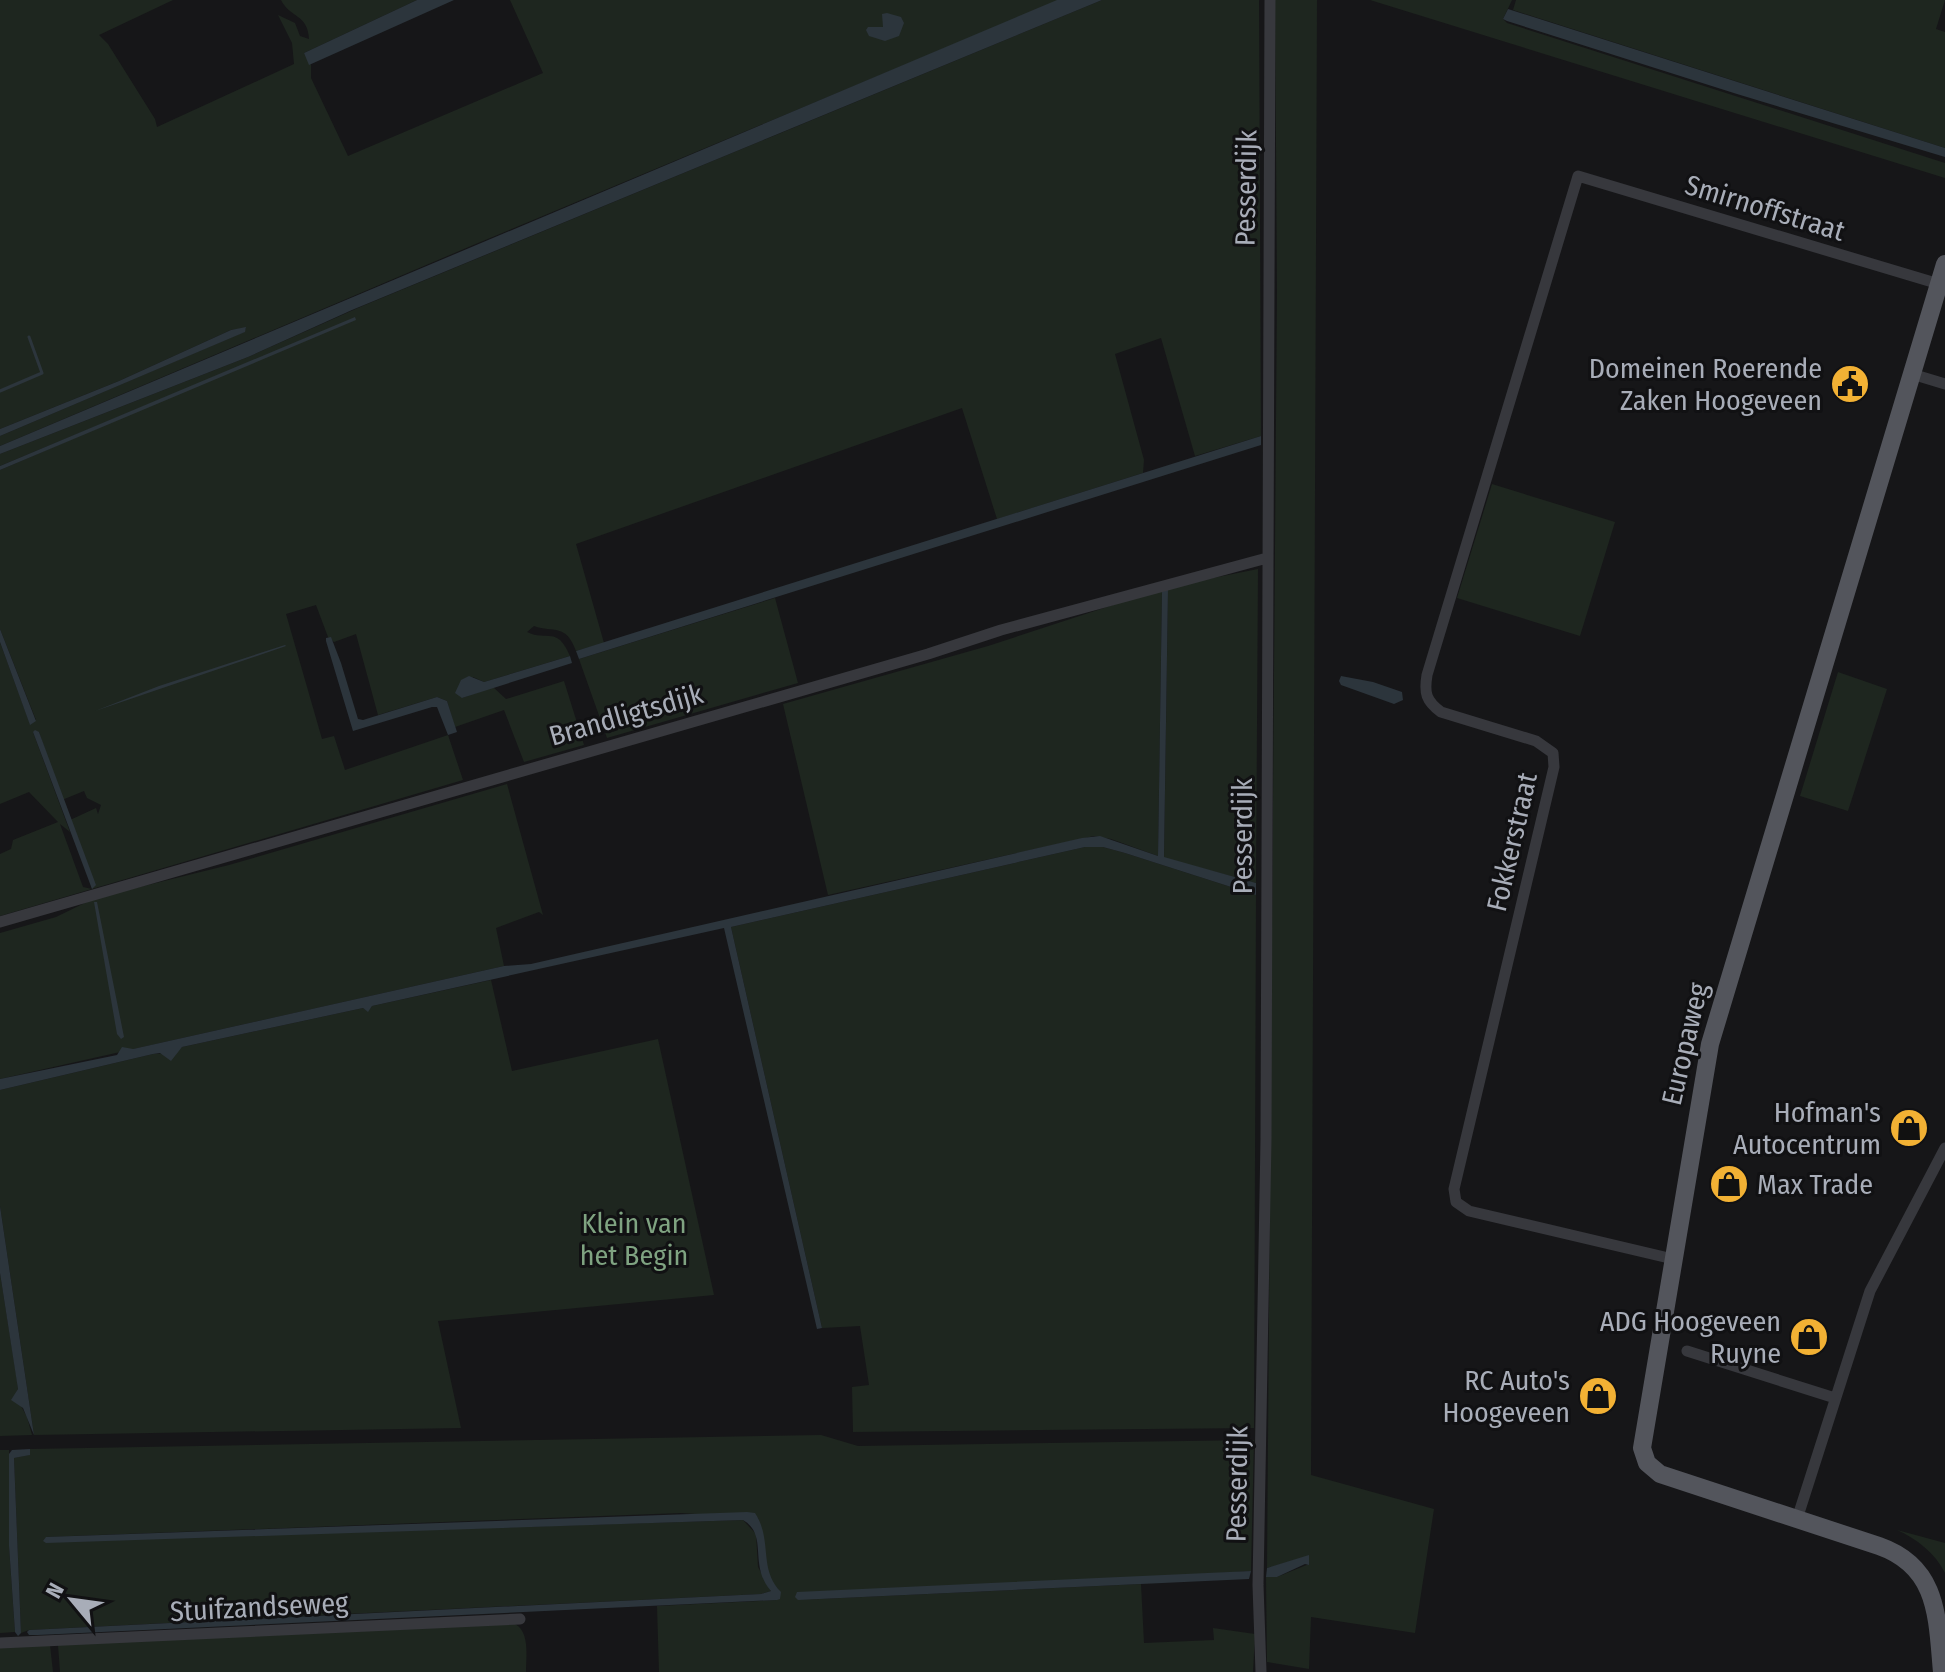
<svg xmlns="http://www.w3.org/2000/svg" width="1945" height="1672" viewBox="0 0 1945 1672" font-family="'Fira Sans Condensed',sans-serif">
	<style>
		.green { fill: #1e261f; fill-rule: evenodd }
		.water { fill: #2c353c }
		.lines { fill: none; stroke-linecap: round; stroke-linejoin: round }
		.stream { stroke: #2c353c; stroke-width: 3 }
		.minor { stroke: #37383d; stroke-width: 11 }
		.primary { stroke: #53555c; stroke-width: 18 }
		.labels { text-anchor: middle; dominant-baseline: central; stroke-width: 6; stroke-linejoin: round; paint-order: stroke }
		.street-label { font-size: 28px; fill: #a8adb8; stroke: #111113 }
		.poi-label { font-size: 28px; fill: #a8adb8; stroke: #111113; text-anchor: end }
		.park-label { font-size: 28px; fill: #7fa381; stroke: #111113 }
	</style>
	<rect width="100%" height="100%" fill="#161618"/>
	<path class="green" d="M0,0H173L99,35L108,44L155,119L157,127L294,64L292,43L278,15L295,23L300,36L309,39C308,14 290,18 281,0H417L304,53L311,65V78L348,156L543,73L510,0H1060L478,243L0,446V436L244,332L246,328L231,330L119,381L0,429Z
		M1102,0H1259L1261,436L1195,456L1161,338L1115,354L1144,460L1143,473L997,519L962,408L576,544L604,643L576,651C566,623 554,633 534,626L527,632C547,642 557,625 570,656L484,682L473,677L462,698L493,687L506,699L564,681L584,745L524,762L504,710L455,727L447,701L437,697L378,715L356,634L334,642L328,637L316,605L286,614L322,739L334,736L345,770L448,735L463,780L0,916V854L11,849L13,840L58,822L29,792L0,804V642L30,724L36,720L0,629V470L296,343L0,466V454L248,357L360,307ZM33,732H39L62,800L84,791L87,798L101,805L98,814L96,808L70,820L78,838L92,889L83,887L60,824L70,832Z
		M1275,0H1317L1311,1475L1434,1509L1415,1633L1311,1617L1309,1669L1267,1662L1266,1577H1277L1309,1564V1556L1267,1568L1277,291Z
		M1370,0H1512L1503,19L1507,23L1945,163V178Z
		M1516,0H1945L1936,29L1945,32V148L1513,10Z
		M1492,484L1615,522L1580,636L1457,598Z
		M1258,569L1256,883L1164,858L1168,590L1162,592L1158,856L1111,839L1094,836L828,895L783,704L988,646L1168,587Z
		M775,598L798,683L607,738L579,659Z
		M1838,672L1887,689L1848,811L1800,796Z
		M507,784L543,915L539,912L496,928L504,966L0,1079V933L56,917L95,898L229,865Z
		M1085,847H1103L1125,853L1256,895L1254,1428L853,1432L852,1387L869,1385L860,1326L822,1328L731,927Z
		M491,980L512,1071L658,1039L714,1295L438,1321L461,1428L34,1435L0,1206V1090L153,1054L175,1053L182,1047L363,1008L368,1011L372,1006Z
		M0,1273L17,1380L18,1389L15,1395L27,1417L32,1435L0,1436Z
		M821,1435L858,1446L1254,1440L1251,1571L798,1600L1141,1584L1144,1643L1214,1640L1213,1628L1255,1634L1253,1672H659L657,1606L777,1600L768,1576L758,1518L681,1513L46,1537L359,1532L743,1520L756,1534L758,1567L771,1591L761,1594C517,1606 273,1617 29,1630L21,1633L14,1458L29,1455L30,1449Z
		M0,1450H9V1546L15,1632L0,1633Z
		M1897,1530L1945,1543V1573C1935,1553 1917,1539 1897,1530Z
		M515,1624C530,1632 526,1656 526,1672H60L58,1645Z
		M50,1645L53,1672H0V1648Z"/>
	<path class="water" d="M417,0H454L309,65L304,53Z
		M1057,0H1102L352,310L248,357L0,454V446Z
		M1508,9L1945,148V157L1737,94L1507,21L1503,19Z
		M887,13L901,17L904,23L899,36L885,41L869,36L866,30L868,27H883L882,14Z
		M355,317L356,320L0,470V466Z
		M246,327L245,332L0,436V429L119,381L231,330Z
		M1261,436V445L579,659L576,651Z
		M1168,589L1164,857L1256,883V895L1125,853L1103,847H1085L731,927L822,1328L817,1329L724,928L372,1006L368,1012L363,1008L182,1047L171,1061L160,1053L153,1054L0,1090V1079L117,1055L122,1047L133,1049L504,966L531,964L1082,838L1100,836L1158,856L1162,591Z
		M0,629L36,721L30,725L0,642Z
		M331,637L341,663L358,719L363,720L437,697L447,701L457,732L448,735L437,707H432L353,731L326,641V638Z
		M285,645L286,646L95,711L159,686Z
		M570,656L572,663L462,698L455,693L461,680L469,676L484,682Z
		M1341,676L1373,682L1402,692L1403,700L1394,704L1341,685L1339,681Z
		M35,730L39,732L96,885L92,889L33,732Z
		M94,902H97L124,1037L121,1039L117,1034Z
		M0,1206L34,1435L23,1408L11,1400L18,1389L0,1273Z
		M30,1449V1455L14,1458L21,1633L18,1636L15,1632L9,1546V1454L12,1450Z
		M747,1512L755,1513C773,1540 758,1569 781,1592L780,1599L777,1600L38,1635H29L27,1632L29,1630L761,1594L771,1591C748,1565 769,1535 743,1520L46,1543L43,1541L46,1537Z
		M1309,1555V1565L1305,1564L1277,1577H1266L1267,1568Z
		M1251,1571L1249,1579L798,1600L795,1597L797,1592Z"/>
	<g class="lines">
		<path class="stream" d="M0,391L42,373L29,337"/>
		<path class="minor" d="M1912,374L1945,384
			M0,922L928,654L1001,630L1267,558
			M1673,1259L1469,1211L1456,1202L1454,1189L1554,767L1553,753L1536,741L1441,712C1426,701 1424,693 1427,675L1578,176L1939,284
			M1687,1351L1835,1398
			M1797,1519L1870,1291L1945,1148
			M0,1643L520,1619
			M1261,1672L1258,1585L1266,1139L1270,0"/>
		<path class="primary" d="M1942,1672C1937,1618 1939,1567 1879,1546L1660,1474L1647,1463L1642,1448L1710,1044L1945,264"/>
	</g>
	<defs>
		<symbol id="civic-disc" viewBox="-11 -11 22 22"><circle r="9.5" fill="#f2b134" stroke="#111113"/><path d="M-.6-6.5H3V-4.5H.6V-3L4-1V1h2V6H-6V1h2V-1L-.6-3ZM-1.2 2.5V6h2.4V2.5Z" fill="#111"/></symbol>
		<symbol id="shop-disc" viewBox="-11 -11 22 22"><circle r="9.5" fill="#f2b134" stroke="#111113"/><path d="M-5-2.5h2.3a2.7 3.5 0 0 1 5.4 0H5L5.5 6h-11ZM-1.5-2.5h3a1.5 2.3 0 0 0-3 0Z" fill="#111"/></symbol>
	</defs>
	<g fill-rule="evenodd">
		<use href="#civic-disc" x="1828" y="362" width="44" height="44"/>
		<use href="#shop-disc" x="1887" y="1106" width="44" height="44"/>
		<use href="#shop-disc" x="1707" y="1162" width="44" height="44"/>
		<use href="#shop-disc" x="1787" y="1315" width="44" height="44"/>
		<use href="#shop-disc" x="1576" y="1374" width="44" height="44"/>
	</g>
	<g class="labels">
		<g class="street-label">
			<text transform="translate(1246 188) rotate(-89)">Pesserdijk</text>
			<text transform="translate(1765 208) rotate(17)">Smirnoffstraat</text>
			<text transform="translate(626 715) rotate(-16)">Brandligtsdijk</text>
			<text transform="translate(1242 836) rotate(-90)">Pesserdijk</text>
			<text transform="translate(1512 842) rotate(-77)">Fokkerstraat</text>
			<text transform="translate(1685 1044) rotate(-77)">Europaweg</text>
			<text transform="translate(1237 1484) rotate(-89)">Pesserdijk</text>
			<text transform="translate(259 1607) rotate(-3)">Stuifzandseweg</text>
		</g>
		<g class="poi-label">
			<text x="1822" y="368">Domeinen Roerende<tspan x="1822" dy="32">Zaken Hoogeveen</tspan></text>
			<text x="1881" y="1112">Hofman's<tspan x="1881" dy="32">Autocentrum</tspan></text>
			<text x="1757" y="1184" text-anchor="start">Max Trade</text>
			<text x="1781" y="1321">ADG Hoogeveen<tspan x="1781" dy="32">Ruyne</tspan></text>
			<text x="1570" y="1380">RC Auto's<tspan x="1570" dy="32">Hoogeveen</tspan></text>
		</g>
		<g class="park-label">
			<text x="634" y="1223">Klein van<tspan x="634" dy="32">het Begin</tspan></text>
		</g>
	</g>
	<g transform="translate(72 1600) rotate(299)" stroke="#111113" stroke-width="6" paint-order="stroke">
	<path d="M0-6L14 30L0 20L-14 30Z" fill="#a8adb8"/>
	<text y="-12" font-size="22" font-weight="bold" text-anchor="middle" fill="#a8adb8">N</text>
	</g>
</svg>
